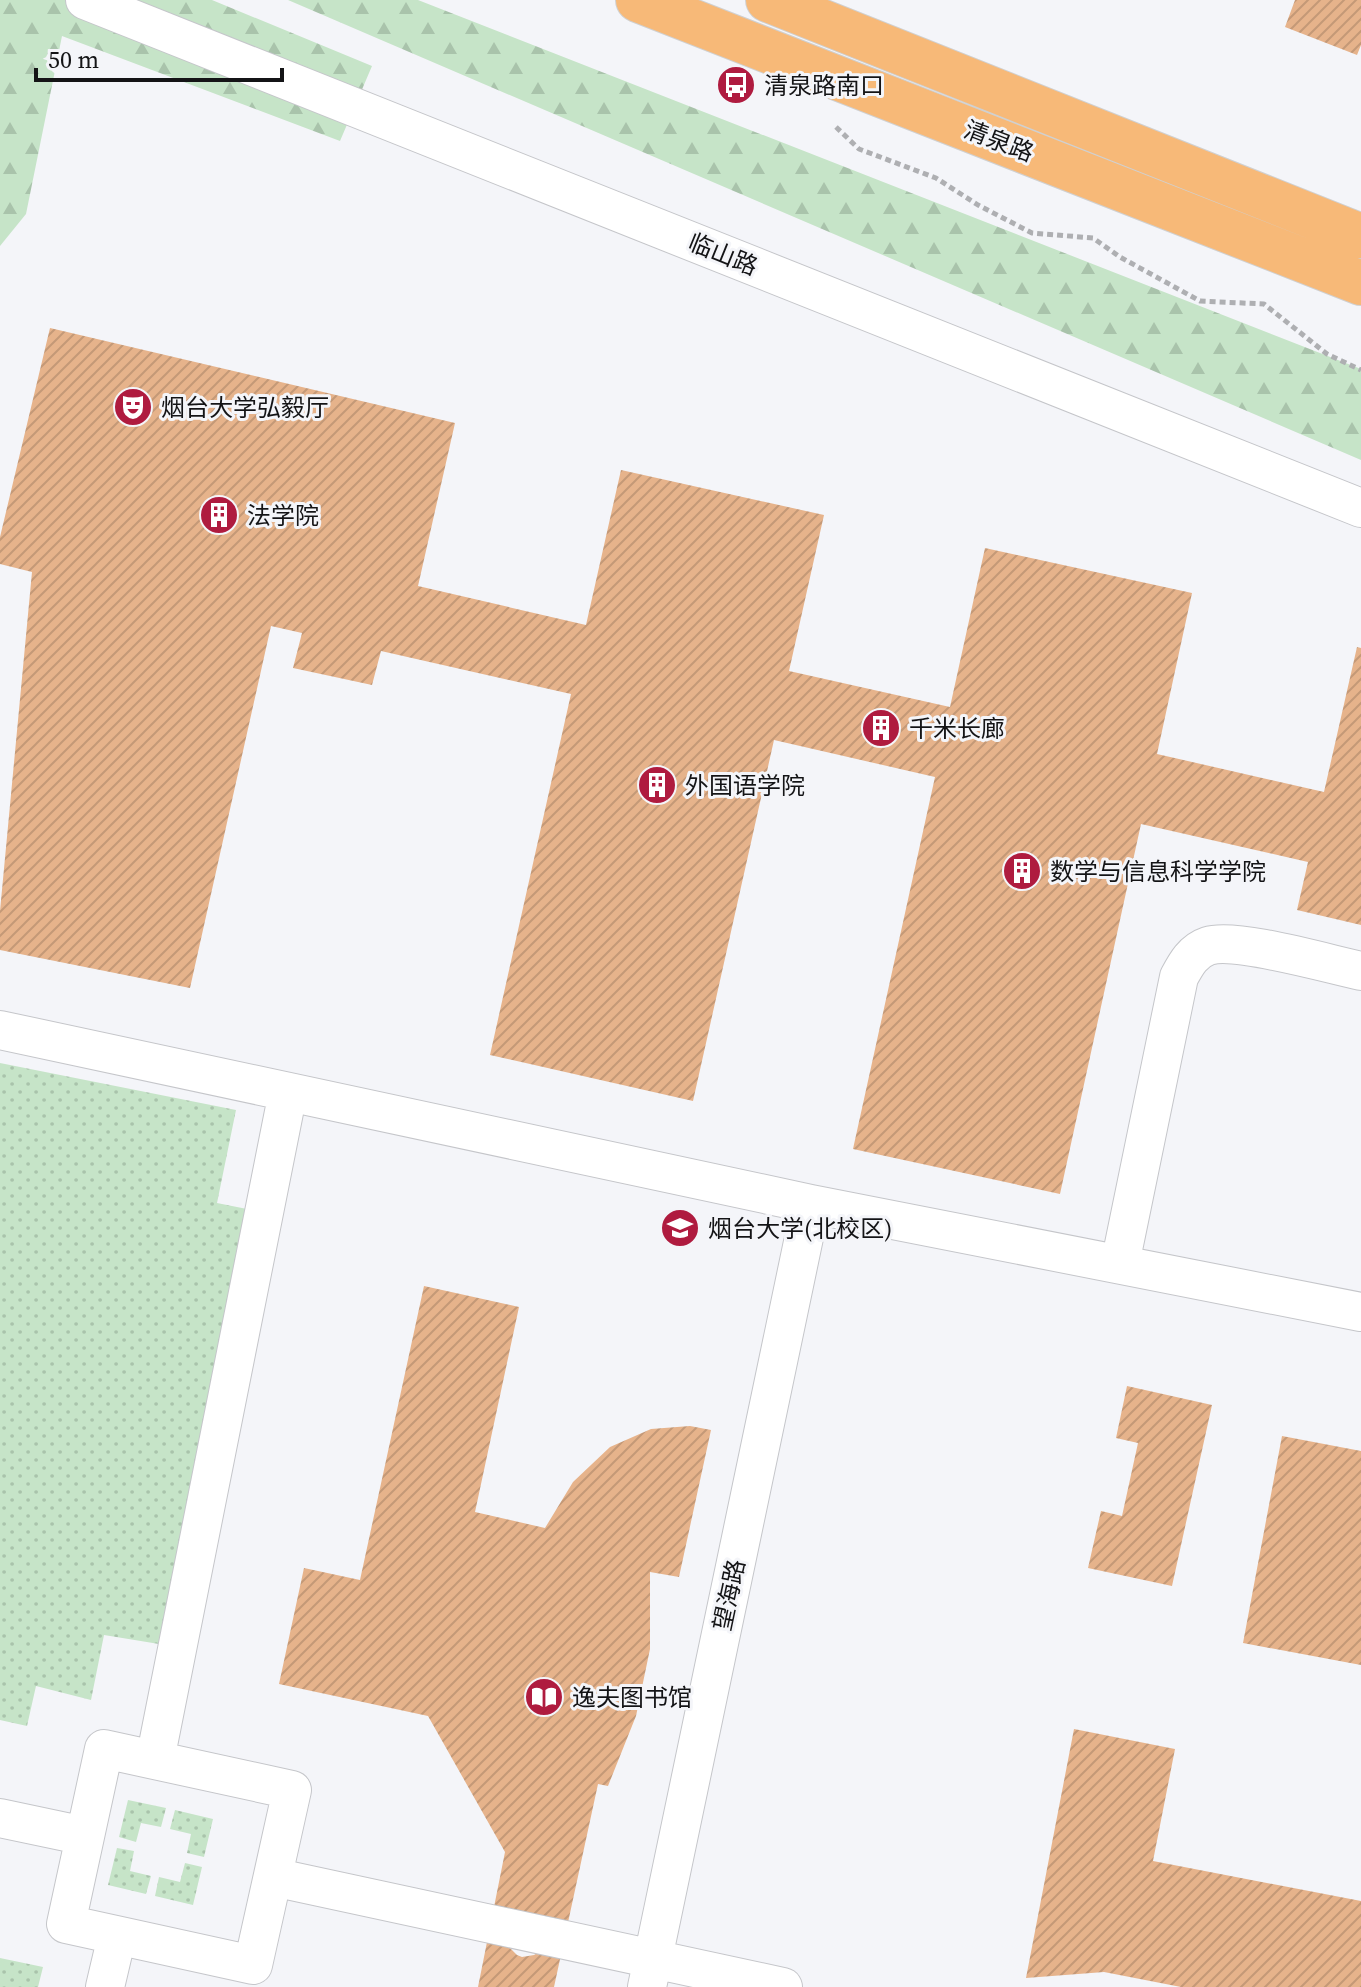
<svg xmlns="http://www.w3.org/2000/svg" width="1361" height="1987" viewBox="0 0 1361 1987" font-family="'Source Serif 4','Noto Sans SC',serif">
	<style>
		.grass { fill: url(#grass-dots) }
		.forest { fill: url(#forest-firs) }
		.building { fill: url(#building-hatch); fill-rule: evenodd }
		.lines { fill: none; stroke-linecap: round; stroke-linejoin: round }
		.minor-casing { stroke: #c5c6ca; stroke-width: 40 }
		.major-casing { stroke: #d0d0d0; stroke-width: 46 }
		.path { stroke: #aeafb2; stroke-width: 5; stroke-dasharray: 6 4; stroke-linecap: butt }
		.minor { stroke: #fff; stroke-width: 38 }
		.major { stroke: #f7b978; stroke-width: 44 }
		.labels { text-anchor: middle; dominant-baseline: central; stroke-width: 6; stroke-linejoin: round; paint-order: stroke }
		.poi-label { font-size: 24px; fill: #141416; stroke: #f4f5f9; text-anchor: start }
		.street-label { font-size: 24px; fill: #141416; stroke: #f4f5f9 }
	</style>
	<defs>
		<pattern id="grass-dots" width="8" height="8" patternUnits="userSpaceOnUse" patternTransform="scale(2)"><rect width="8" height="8" fill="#c6e4c8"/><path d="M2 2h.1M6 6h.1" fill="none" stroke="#a9c3ab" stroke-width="1.8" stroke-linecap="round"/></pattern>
		<pattern id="forest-firs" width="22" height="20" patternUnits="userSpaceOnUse" patternTransform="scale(2)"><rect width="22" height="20" fill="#c6e4c8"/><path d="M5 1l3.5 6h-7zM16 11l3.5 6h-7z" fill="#a9c3ab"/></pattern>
		<pattern id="building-hatch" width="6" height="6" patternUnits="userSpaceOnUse" patternTransform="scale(2)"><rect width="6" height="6" fill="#e6b38b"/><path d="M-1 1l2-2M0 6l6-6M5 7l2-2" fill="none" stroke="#c49977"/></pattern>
	</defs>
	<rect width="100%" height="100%" fill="#f4f5f9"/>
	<path class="grass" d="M0,1063L236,1110L217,1203L247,1209L159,1644L104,1635L91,1700L36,1686L27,1726L0,1720Z
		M128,1800L166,1808L161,1827L141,1823L136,1842L119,1837Z
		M175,1810L213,1819L204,1857L187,1853L191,1834L170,1829Z
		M117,1848L134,1851L130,1871L151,1876L146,1894L108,1885Z
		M185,1863L202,1867L193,1905L155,1896L159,1877L180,1882Z
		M0,1958L43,1967L38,1987H0Z"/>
	<path class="forest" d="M0,0H212L372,66L340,141L62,36L26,214L0,246Z
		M288,0H418L1361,369V460Z"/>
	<path class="building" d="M1295,0H1361V45L1357,55L1285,27Z
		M50,328L455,423L418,586L586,625L621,470L824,515L789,671L950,707L985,548L1192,593L1157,754L1324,792L1357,647L1361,648V925L1297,910L1308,862L1141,824L1060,1194L853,1149L935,777L774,740L693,1101L490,1055L571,694L381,651L372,685L293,668L302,633L271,626L190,988L0,950V911L32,572L0,564V537Z
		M424,1286L519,1307L475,1512L545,1528L573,1482L610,1447L651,1429L690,1426L711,1430L679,1577L650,1572V1649L636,1716L608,1786L598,1784L554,1987H478L505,1852L428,1716L279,1684L304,1568L360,1580ZM508,1946L539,1952L534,1955L522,1957L517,1955Z
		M1127,1386L1212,1405L1172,1586L1088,1568L1101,1511L1122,1516L1138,1443L1116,1438Z
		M1282,1436L1361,1451V1665L1243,1643Z
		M1074,1729L1175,1749L1153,1861L1361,1901V1987H1181L1104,1972L1026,1978Z"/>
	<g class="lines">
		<defs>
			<path id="minor" d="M85,0L1361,508
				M0,1030L811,1204L1361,1312
				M1120,1264L1179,977C1186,964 1193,951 1208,946C1236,937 1328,964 1361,971
				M104,1749L292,1790L253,1965L66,1924Z
				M155,1760L288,1092
				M0,1818L85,1836
				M273,1877L783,1987
				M105,1987L117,1936
				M647,1987L811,1204"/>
			<path id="major" d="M638,0L1361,283
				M768,0L1361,236"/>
		</defs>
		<use href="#minor" class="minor-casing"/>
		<use href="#major" class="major-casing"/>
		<path class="path" d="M836,127L859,149L936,178L978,205L1032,233L1093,238L1120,257L1200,301L1264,304L1327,354L1361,370"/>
		<use href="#minor" class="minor"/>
		<use href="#major" class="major"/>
	</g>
	<defs>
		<symbol id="bus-disc" viewBox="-11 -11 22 22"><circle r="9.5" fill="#af1b3f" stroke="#f4f5f9"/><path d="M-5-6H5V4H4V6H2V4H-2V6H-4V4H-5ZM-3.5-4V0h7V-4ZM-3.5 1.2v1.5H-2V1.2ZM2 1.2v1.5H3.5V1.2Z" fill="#fff"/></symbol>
		<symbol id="theatre-disc" viewBox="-11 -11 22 22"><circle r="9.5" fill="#af1b3f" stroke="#f4f5f9"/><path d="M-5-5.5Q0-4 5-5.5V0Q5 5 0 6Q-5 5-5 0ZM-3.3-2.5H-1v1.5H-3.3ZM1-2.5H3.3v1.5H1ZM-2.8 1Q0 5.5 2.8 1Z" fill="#fff"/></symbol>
		<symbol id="building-disc" viewBox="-11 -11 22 22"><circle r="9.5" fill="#af1b3f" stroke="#f4f5f9"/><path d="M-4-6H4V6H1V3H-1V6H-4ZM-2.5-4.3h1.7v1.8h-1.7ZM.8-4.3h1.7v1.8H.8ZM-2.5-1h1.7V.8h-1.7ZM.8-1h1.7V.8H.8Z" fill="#fff"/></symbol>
		<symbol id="university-disc" viewBox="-11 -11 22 22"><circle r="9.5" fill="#af1b3f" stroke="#f4f5f9"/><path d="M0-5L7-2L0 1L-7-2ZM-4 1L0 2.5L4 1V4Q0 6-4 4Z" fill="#fff"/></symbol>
		<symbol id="library-disc" viewBox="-11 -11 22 22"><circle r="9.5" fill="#af1b3f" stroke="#f4f5f9"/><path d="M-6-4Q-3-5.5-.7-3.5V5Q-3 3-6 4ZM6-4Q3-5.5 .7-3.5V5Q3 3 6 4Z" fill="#fff"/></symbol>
	</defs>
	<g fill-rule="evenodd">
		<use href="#bus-disc" x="714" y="63" width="44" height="44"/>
		<use href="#theatre-disc" x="111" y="385" width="44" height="44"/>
		<use href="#building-disc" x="197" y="493" width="44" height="44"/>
		<use href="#building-disc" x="859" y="706" width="44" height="44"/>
		<use href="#building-disc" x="635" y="763" width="44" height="44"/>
		<use href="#building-disc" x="1000" y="849" width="44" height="44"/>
		<use href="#university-disc" x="658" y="1206" width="44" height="44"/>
		<use href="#library-disc" x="522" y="1675" width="44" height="44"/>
	</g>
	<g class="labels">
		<g class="poi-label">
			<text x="764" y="85">清泉路南口</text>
			<text x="161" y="407">烟台大学弘毅厅</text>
			<text x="247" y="515">法学院</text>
			<text x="909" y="728">千米长廊</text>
			<text x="685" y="785">外国语学院</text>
			<text x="1050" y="871">数学与信息科学学院</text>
			<text x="708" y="1228">烟台大学(北校区)</text>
			<text x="572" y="1697">逸夫图书馆</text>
		</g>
		<g class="street-label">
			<text transform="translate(999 141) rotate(21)">清泉路</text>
			<text transform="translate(723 254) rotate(22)">临山路</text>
			<text transform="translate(729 1595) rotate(-78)">望海路</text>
		</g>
	</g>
	<path d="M36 68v12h246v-12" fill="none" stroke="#141416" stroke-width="4"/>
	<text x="48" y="68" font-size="24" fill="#141416" stroke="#f4f5f9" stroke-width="6" paint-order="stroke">50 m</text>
</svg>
